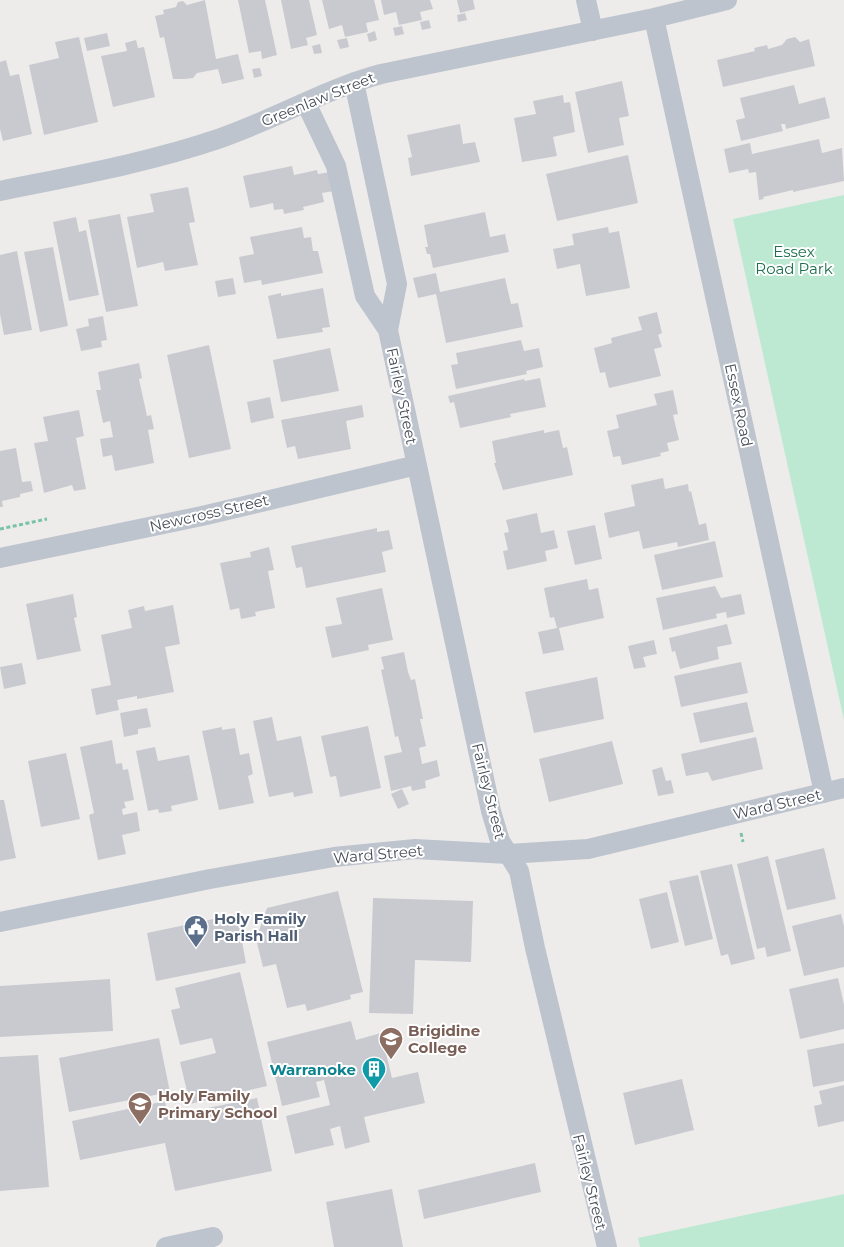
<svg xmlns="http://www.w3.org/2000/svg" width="844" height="1247" viewBox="0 0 844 1247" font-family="Montserrat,sans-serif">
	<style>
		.green { fill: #bde9d3 }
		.building { fill: #c9cad0 }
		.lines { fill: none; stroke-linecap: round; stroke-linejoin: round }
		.path { stroke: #78c3a7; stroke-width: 3; stroke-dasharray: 4 2.5; stroke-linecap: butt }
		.minor { stroke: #bec4cd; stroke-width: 20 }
		.labels { text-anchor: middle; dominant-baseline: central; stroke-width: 4; stroke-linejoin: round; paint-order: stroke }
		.street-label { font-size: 15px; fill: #464d57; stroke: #fff }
		.park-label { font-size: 15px; fill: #1f6f50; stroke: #fff }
		.service-label { font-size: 15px; font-weight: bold; fill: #4e5e75; stroke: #fff; text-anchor: start }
		.education-label { font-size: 15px; font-weight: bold; fill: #785e54; stroke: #fff; text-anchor: start }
		.culture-label { font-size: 15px; font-weight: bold; fill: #0d838f; stroke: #fff; text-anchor: end }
	</style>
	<rect width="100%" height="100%" fill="#eeeceb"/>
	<path class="green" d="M844,195V720L733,219Z
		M844,1194V1247H640L638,1238Z"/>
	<path class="building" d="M205,0L216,59L238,54L244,79L222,84L218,69L197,73L193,78L185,79H173L164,37L160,38L155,16L164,14L163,10L176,7L178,2L183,1L187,5Z
		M238,0H265L277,55L262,59L261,51L249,53Z
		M281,0H309L317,35L306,38L308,45L291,49Z
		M322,0H374L379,20L366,23L368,32L345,37L342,25L329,29Z
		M381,0H430L433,9L420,12L422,20L399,25L396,12L384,15Z
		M457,0H473L475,9L460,13Z
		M465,13L467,20L458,22L457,15Z
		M429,20L431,28L422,30L420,22Z
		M402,26L404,34L395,36L393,28Z
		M375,31L377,40L369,42L367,34Z
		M107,33L110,46L87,51L84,38Z
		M79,37L98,122L44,135L29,65L59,58L55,42Z
		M795,37L800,42L809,39L815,66L723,87L717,60L755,51L754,48L767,45L768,49L782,45L787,39Z
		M347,38L349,47L340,49L337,40Z
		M136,40L138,48L144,47L155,97L113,107L101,56L127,51L125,43Z
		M320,44L322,53L314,54L312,46Z
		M6,60L10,76L19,74L32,134L3,141L0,129V62Z
		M260,68L262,76L254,78L252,69Z
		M622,81L629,116L619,118L624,145L588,153L575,92Z
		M794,85L799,104L825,97L830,118L786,129L785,124H781L783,131L741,141L736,120L745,118L740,98Z
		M563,95L564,103L570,102L575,132L553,137L557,156L522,162L514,118L536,114L533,101Z
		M460,124L463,144L475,142L480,162L411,176L408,158L412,157L407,135Z
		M819,139L822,153L842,148L844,181L793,192V190L763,197L764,199L759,200L756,172L749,173L748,169L729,173L724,149L750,143L752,154Z
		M628,155L638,203L557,221L546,174Z
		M292,166L294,175L317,170L318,174L330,172L334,191L322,193L324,202L303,207L304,210L284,214L283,209L274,210L273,203L250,208L243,176Z
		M188,187L195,222L189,223L198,265L165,271L163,262L137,268L127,217L154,212L150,194Z
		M485,212L490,237L505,234L509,252L433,268L430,254H427L425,247H428L424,225Z
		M120,214L138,306L106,312L88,220Z
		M76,217L79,232L86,230L99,295L69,301L53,222Z
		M302,227L304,238L311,237L313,251H318L323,273L262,285L261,280L244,283L239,257L254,254L250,237Z
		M608,227L609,233L619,231L630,288L586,296L580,264L557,269L553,249L574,245L572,234Z
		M53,247L68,326L40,332L24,252Z
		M17,251L32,330L4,335L0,314V255Z
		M436,273L440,292L505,278L511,304L518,303L523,327L446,343L436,294L418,298L413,278Z
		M233,278L236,294L218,297L215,281Z
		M323,288L330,327L322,328L323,332L277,339L268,296L281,293V296Z
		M657,312L662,333L658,335L662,347L654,349L661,376L609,388L605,372L600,373L594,348L612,343L611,338L642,330L638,317Z
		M103,316L107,340L101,341L102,347L81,351L76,329L89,326L88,319Z
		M521,340L524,351L539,348L543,367L526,371L527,374L456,389L451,365L458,364L456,353Z
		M209,345L231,449L189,458L167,355Z
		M330,348L339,391L281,402L273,360Z
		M139,363L142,378L139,379L147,416L151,415L154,429L148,430L154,463L115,471L112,455L103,457L100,439L113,437L110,421L103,423L96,390H101L98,372Z
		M540,378L546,407L510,414L511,417L460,428L454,402L450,403L448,396L524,379L525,381Z
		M673,390L678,414L673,415L679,440L667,443L669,451L660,453L661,456L622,465L620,456L613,457L607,431L619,428L616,415L657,405L654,394Z
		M270,397L274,418L251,423L247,402Z
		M362,405L364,417L346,421L351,449L298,459L295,446L287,448L281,420Z
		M79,410L84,436L76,438L86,489L74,491L72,485L44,493L34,443L48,441L43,417Z
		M544,430V433L559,430L563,448L567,447L573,475L503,490L494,463H496L492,441Z
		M16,448L22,482L31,481L33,491L20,494V497L2,501L3,507H0V451Z
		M663,478L665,489L688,484L689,492L691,491L699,525L706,523L709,540L678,547L677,542L643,549L639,531L609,538L604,513L635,506L631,485Z
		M537,513L541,533L554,530L558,548L545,551L547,561L507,570L503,551L508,550L504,533L509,532L506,520Z
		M595,525L602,559L575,565L567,531Z
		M377,528V532L389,530L393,549L382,552L386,572L306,588L302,567L296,568L291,546Z
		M715,541L723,577L662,590L654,555Z
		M269,547L274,570L268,571L275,608L255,612L256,616L241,619L239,608L230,610L220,563L251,557L250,552Z
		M587,579L589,590L598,588L604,618L559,628L564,650L543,654L538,632L557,628L554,617L550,618L544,588Z
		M715,586L721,598L741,594L745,614L727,618L726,612L716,614L717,618L663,630L656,598Z
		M382,588L393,640L368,645L369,650L332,658L325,627L342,624L336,598Z
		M73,594L77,617L74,618L81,651L37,660L26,604Z
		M173,605L180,644L165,647L174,692L137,699V696L117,700L119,710L96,715L91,689L111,685L101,635L132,628L128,610L144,606L145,611Z
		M727,624L732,644L717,647L719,659L680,669L675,651L672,652L669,638Z
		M654,640L657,654L643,657L646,667L634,669L628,646Z
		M404,652L408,672L411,680L415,679L423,719H420L426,746L419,748L422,764L437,760L440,776L425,781L426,788L412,791L411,786L391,791L384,756L402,752L398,736L395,737L389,707L381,670L384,669L381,657Z
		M741,662L748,693L681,707L674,676Z
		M22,663L26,684L4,689L0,667Z
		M597,677L604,719L534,733L525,692Z
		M747,702L754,732L700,743L693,713Z
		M147,708L151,727L138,729V734L124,737L120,713Z
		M272,717L277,741L301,736L313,793L294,797L293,792L269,797L253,721Z
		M368,726L381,788L340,797L336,776L330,777L321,736Z
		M222,727V730L235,728L240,755L249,753L253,774L248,776L254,803L219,810L202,731Z
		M756,737L763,769L712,781L708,772L686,776L681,754Z
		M112,740L116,764L122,763L123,770L128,769L134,800L124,802L126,808L122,809L123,815L137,812L140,831L122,835L126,854L98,860L89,815L94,813L80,747Z
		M612,741L623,784L549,802L539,759Z
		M155,747L158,761L189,755L198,800L171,806L172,811L159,813L158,809L148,811L136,751Z
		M66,753L80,819L41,827L28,761Z
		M662,767L666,781L671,780L674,793L658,796L652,770Z
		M402,789L409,804L398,809L391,794Z
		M0,800H4L16,858L0,861Z
		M824,848L836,899L787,910L775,860Z
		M768,856L791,951L767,957L765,947L757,949L737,864Z
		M732,864L755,959L731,965L728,954L721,956L700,871Z
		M698,875L713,939L685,946L669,881Z
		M338,891L363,992L350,995L351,999L307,1011L305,1004L287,1008L276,964L263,967L256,939L267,908Z
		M667,892L679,942L651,949L639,899Z
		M373,898L473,901L471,962L415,960L413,1014L369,1013Z
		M237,914L246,963L156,981L147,933Z
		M841,914L844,926V967L804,976L792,926Z
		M240,972L267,1086L190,1104L180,1062L216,1053L212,1038L180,1045L171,1010L180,1008L175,988Z
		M838,978L844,1005V1029L800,1039L789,989Z
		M110,979L113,1031L0,1037V986Z
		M351,1021L356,1040L381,1033L392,1078L418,1072L425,1103L364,1117L370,1142L345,1149L340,1126L330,1129L334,1145L295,1154L286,1116L330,1105L324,1080L316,1082L320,1097L282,1106L267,1042Z
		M159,1038L170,1092L69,1112L59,1058Z
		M844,1043V1081L813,1087L807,1050Z
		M38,1055L49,1187L0,1191V1057Z
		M682,1079L694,1130L635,1145L623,1093Z
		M844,1085V1121L818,1127L814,1106L822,1104L819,1091Z
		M257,1098L272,1171L175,1191L165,1143L80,1160L72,1121L165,1101L168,1116Z
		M535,1163L541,1192L424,1219L418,1190Z
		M392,1189L403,1247H334L326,1202Z"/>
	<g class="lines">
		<path class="path" d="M0,529L47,519
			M741,833L743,842"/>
		<path class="minor" d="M586,0L593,31
			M654,18L824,793
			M354,82L397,284L388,330
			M306,103L336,166L365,296L388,330L491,811L500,841L519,871L535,948L607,1247
			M0,191C73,176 147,163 218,139C274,120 325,89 381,74L654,18L727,0
			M0,558L202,516L417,465
			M0,922L210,879L334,857L415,849L508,854L588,849L844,788
			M166,1247L213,1237"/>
	</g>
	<defs>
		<symbol id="civic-pin" viewBox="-11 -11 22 30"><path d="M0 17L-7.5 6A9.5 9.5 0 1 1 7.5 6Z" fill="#5c6f8a" stroke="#fff"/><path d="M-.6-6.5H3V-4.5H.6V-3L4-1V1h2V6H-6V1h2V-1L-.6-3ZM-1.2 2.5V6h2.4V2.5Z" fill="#fff"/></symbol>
		<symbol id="school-pin" viewBox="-11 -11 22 30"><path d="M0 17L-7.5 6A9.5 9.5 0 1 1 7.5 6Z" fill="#8d6e63" stroke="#fff"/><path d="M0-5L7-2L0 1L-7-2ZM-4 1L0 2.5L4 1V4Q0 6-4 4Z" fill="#fff"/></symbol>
		<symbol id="building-pin" viewBox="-11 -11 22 30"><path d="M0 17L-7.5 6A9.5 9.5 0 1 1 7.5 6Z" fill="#0f9aa8" stroke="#fff"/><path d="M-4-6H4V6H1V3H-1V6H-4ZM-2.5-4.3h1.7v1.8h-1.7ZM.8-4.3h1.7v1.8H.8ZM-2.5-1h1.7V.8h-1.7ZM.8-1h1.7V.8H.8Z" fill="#fff"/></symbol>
	</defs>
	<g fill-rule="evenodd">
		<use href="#civic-pin" x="182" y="913" width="28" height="38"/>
		<use href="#school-pin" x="377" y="1025" width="28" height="38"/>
		<use href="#building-pin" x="360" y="1055" width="28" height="38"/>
		<use href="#school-pin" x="126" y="1090" width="28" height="38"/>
	</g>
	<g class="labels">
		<g class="street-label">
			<text transform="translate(318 99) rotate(-22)">Greenlaw Street</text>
			<text transform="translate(402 396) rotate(78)">Fairley Street</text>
			<text transform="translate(739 405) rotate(78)">Essex Road</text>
			<text transform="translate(209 513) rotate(-13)">Newcross Street</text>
			<text transform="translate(489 791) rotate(76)">Fairley Street</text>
			<text transform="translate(777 804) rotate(-13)">Ward Street</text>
			<text transform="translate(378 854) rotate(-5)">Ward Street</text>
			<text transform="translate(590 1182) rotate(76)">Fairley Street</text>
		</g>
		<g class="park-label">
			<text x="794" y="251">Essex<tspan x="794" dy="17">Road Park</tspan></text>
		</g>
		<g class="service-label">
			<text x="214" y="918">Holy Family<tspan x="214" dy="17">Parish Hall</tspan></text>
		</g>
		<g class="education-label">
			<text x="408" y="1030">Brigidine<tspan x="408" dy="17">College</tspan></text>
			<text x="158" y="1095">Holy Family<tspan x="158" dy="17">Primary School</tspan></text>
		</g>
		<g class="culture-label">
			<text x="356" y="1069">Warranoke</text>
		</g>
	</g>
</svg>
